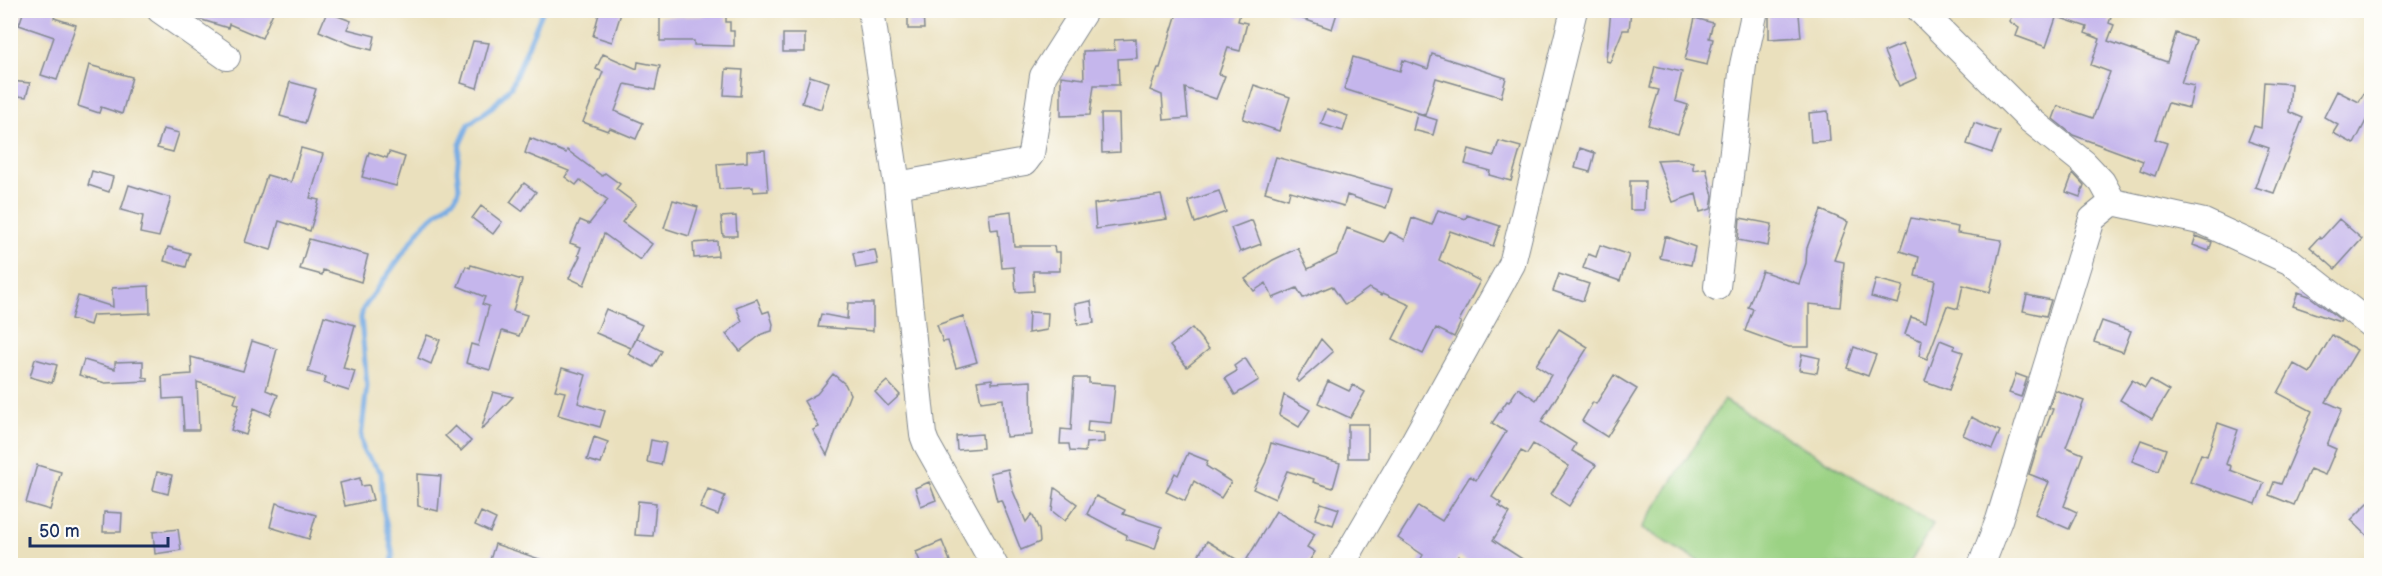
<svg xmlns="http://www.w3.org/2000/svg" width="2382" height="576" viewBox="0 0 2382 576" font-family="'Balsamiq Sans',sans-serif">
	<style>
		.green { fill: #9bd284; stroke: #5b8071; stroke-width: 1.5 }
		.lines { fill: none; stroke-linecap: round; stroke-linejoin: round }
		.stream { stroke: #77ace4; stroke-width: 5 }
		.building { fill: #c5b6ec }
		.minor-casing { stroke: #82888e; stroke-width: 28 }
		.minor { stroke: #fff; stroke-width: 26 }
	</style>
	<rect width="100%" height="100%" fill="#fdfcf7"/>
	<filter id="ink" filterUnits="userSpaceOnUse"><feTurbulence type="fractalNoise" baseFrequency=".0167" numOctaves="2"/><feDisplacementMap in="SourceGraphic" scale="12" xChannelSelector="R" yChannelSelector="G"/><feConvolveMatrix kernelMatrix="1 2 1 2 8 2 1 2 1" color-interpolation-filters="sRGB"/></filter>
	<filter id="wash" filterUnits="userSpaceOnUse"><feTurbulence type="fractalNoise" baseFrequency=".008" numOctaves="4" result="noise"/><feDisplacementMap in="SourceGraphic" scale="24" xChannelSelector="R" yChannelSelector="G"/><feGaussianBlur stdDeviation="1.35" result="paint"/><feColorMatrix in="noise" values="0 0 0 0 0 0 0 0 0 0 0 0 0 0 0 0 0 1.4 0 .05"/><feComposite in="paint" operator="in"/></filter>
	<g filter="url(#wash)">
		<rect width="100%" height="100%" fill="#eae0bd"/>
		<path class="green" d="M1724,400L1933,524L1909,565H1705L1642,528Z"/>
		<g class="lines">
			<path class="stream" d="M392,566L393,555L383,509L381,472L364,452L361,438L367,386L361,318L363,309L424,224L456,197L459,188L457,170L460,144L469,124L492,107L511,87L543,10"/>
		</g>
		<g id="blocks">
			<path class="building" d="M24,10H57L54,18L76,25L57,80L41,75L54,37L19,25Z
				M187,10H274L262,38L229,24L228,28L199,19Z
				M600,10H622L612,42L593,36Z
				M706,10H726V22H730V31H734V46L694,45V41H660V17L706,16Z
				M908,10H923L924,29H908Z
				M1178,10H1241L1238,21L1247,23L1240,51L1228,48L1219,74L1225,76L1216,99L1185,88L1188,118L1164,120L1162,95L1150,90L1158,68H1160Z
				M1286,10H1338L1332,29L1286,13Z
				M1611,10H1631L1629,30H1623L1610,62L1606,61Z
				M2016,10H2034L2056,18L2046,47L2016,36L2019,28L2009,21Z
				M2046,10H2113L2109,23L2114,25L2108,41L2167,62L2176,33L2196,40L2181,83L2194,86L2189,108L2168,103L2155,139L2167,143L2155,176L2140,170L2143,161L2073,135L2053,119L2058,106L2093,118L2110,72L2091,65L2100,39L2085,33L2087,27L2046,13Z
				M327,12L351,21L347,29L375,36L372,50L352,45L319,31Z
				M1799,14L1801,37L1769,39V15Z
				M1695,18L1713,23L1709,38L1713,39L1707,65L1685,60Z
				M783,34H805V52H783Z
				M1136,39L1137,58L1118,59L1119,85H1094L1090,115L1061,116V76L1084,79L1083,51L1115,50L1114,40Z
				M473,41L489,43L477,88L461,83Z
				M1903,44L1917,78L1899,86L1884,52Z
				M603,54L637,69L638,62L660,66L655,90L625,84L615,111L643,123L636,139L610,128L608,131L583,122L603,72L596,69Z
				M1432,54L1506,78L1501,97L1436,78L1425,115L1344,89L1353,57L1400,71L1403,60L1428,69Z
				M89,65L132,77L122,114L101,107L99,113L78,106Z
				M1655,66L1682,72L1675,101L1688,105L1678,134L1648,125L1659,90L1650,88Z
				M726,69L743,70L741,96L724,95Z
				M810,76L829,82L821,109L802,103Z
				M2372,80V109L2354,144L2333,133L2338,125L2324,117L2337,91L2359,102Z
				M10,81L30,83L26,97L10,95Z
				M290,82L316,89L305,123L280,116Z
				M2264,82L2291,84L2289,112L2303,118L2274,193L2255,187L2269,148L2248,141L2254,126L2261,128Z
				M1254,85L1290,97L1279,131L1243,119Z
				M1327,109L1348,116L1343,131L1321,124Z
				M1828,111L1830,141L1811,142L1809,113Z
				M1101,114H1119L1120,152L1102,153Z
				M1417,114L1437,120L1433,135L1413,130Z
				M1974,123L2000,132L1992,153L1967,144Z
				M163,129L179,133L173,152L157,148Z
				M530,138L566,153L567,150L602,176L605,173L620,184L616,189L636,204L622,222L652,244L640,260L604,234L584,285L569,278L580,256L578,255L581,247L570,243L580,220L589,224L608,200L580,180L576,185L565,177L569,171L525,153Z
				M1499,141L1521,147L1511,181L1489,175L1490,171L1465,164L1469,149L1494,156Z
				M301,148L323,154L310,198L319,200L310,231L279,221L271,250L245,242L267,175L291,182Z
				M1580,148L1595,153L1590,172L1575,168Z
				M765,150L768,191L753,192V187L719,189L717,164L747,162V151Z
				M369,152L387,158L389,152L405,157L396,186L362,177Z
				M1276,157L1392,189L1386,208L1347,195L1344,206L1290,191L1288,199L1265,192Z
				M1676,159L1693,162V170L1706,168L1713,196L1711,209L1700,212L1696,194L1673,202L1657,160Z
				M92,171L113,177L109,192L88,185Z
				M2073,173L2084,185L2080,197L2066,192Z
				M1630,181H1645L1644,210H1630Z
				M524,183L536,192L522,211L510,202Z
				M129,185L171,198L159,237L140,233L143,216L121,210Z
				M1219,191L1226,212L1195,223L1188,201Z
				M1161,195L1167,219L1096,229L1094,204Z
				M673,200L698,207L689,236L664,228Z
				M481,206L502,222L493,234L472,218Z
				M1438,210L1466,219L1467,215L1500,226L1493,246L1450,231L1439,260L1480,281L1459,321L1461,322L1454,337L1436,328L1423,354L1393,339L1410,305L1383,293L1382,295L1369,288L1345,305L1332,286L1303,298L1297,288L1273,298L1266,283L1254,291L1245,279L1273,260L1298,248L1308,269L1338,254L1347,228L1384,242L1390,232L1405,240L1412,218L1432,225Z
				M1821,210L1848,222L1834,260L1844,262L1840,307L1809,304V347H1789L1745,331L1753,309L1748,307L1762,271L1799,284L1806,263L1807,248Z
				M1011,211L1014,246H1054L1055,252H1060V271H1033L1034,291L1016,292L1014,267L1002,268L998,229L991,230L989,214Z
				M736,216L737,236H723L721,217Z
				M1740,218L1772,224L1768,246L1738,240Z
				M1911,218L1958,227L1957,233L2002,240L1990,292L1963,285L1958,309L1947,306L1927,359L1919,356L1922,341L1905,334L1911,317L1926,322L1935,280L1915,276L1919,257L1900,251Z
				M2339,219L2362,239L2335,269L2310,247L2319,237L2321,239Z
				M1252,220L1261,244L1240,252L1231,228Z
				M1665,236L1695,247L1691,265L1660,258Z
				M2196,236L2212,242L2209,251L2193,245Z
				M309,239L368,255L361,282L323,270L322,275L300,269Z
				M717,241L718,256L694,258L693,243Z
				M1600,245L1629,255L1620,281L1583,268L1588,254L1596,257Z
				M168,247L190,253L186,267L164,261Z
				M875,250L878,264L856,268L853,253Z
				M471,265L522,280L513,311L527,315L519,336L502,331L490,370L466,363L471,344L478,346L489,306L482,304L485,297L458,286L466,266L470,268Z
				M1559,274L1589,284L1583,301L1553,291Z
				M1876,279L1903,286L1898,304L1871,297Z
				M149,286L150,313L93,315L90,325L71,319L78,296L113,307L112,288Z
				M2298,292L2309,296L2341,320L2340,322L2293,306Z
				M2027,295L2051,300L2046,316L2023,311Z
				M757,299L763,313L769,311L773,324L772,331L762,334L740,351L726,334L742,321L736,307Z
				M1091,301L1094,323L1078,325L1075,304Z
				M848,303H873V331L818,327L821,314L847,319Z
				M606,309L642,325L632,347L637,338L662,351L653,367L628,354L631,348L596,333Z
				M1029,312L1048,313L1047,330L1028,333Z
				M324,316L355,325L343,368L355,371L349,391L324,383L326,377L308,372Z
				M963,316L977,362L956,368L948,341L943,342L937,325Z
				M2102,321L2131,331L2123,352L2094,342Z
				M1192,328L1209,349L1187,367L1170,346Z
				M1559,329L1588,347L1541,422L1576,444L1572,451L1596,465L1569,506L1551,494L1569,466L1533,444L1527,454L1521,451L1492,497L1501,503L1499,506L1510,513L1493,540L1533,566H1474L1459,556L1453,566H1417L1423,555L1398,538L1418,506L1442,521L1470,476L1476,480L1506,432L1492,423L1507,401L1509,402L1518,388L1536,400L1551,375L1536,365Z
				M427,335L440,340L431,364L418,358Z
				M2332,335L2357,350L2326,402L2342,409L2327,445L2336,449L2325,475L2310,469L2294,505L2269,495L2274,482L2281,484L2312,411L2278,393L2294,364L2310,373Z
				M1321,339L1333,352L1299,382L1296,380Z
				M1940,340L1955,346L1954,349L1963,352L1949,390L1925,381Z
				M252,341L277,349L266,390L278,395L270,415L254,408L246,435L231,430L239,404L234,403L237,394L197,382L199,430H184L182,398L163,399L162,376L192,374L191,357L243,371Z
				M1854,347L1876,355L1868,376L1847,368Z
				M1802,354L1820,358L1817,373L1799,370Z
				M1245,358L1259,380L1235,395L1225,378L1237,371L1234,366Z
				M35,359L57,365L52,383L30,377Z
				M84,360L115,369V362L143,361V377L148,378V381L105,383L79,375Z
				M562,368L586,375L578,403L605,411L600,427L558,415L565,392L555,390Z
				M833,374L845,384L850,394L827,455L813,430L819,427L804,401L817,394Z
				M2016,374L2027,378L2021,397L2009,393Z
				M1614,375L1637,389L1607,437L1582,421L1593,402L1596,404Z
				M1074,378H1089V383L1115,385L1111,423L1088,421L1087,432L1104,433V442L1086,443L1085,452L1070,451L1069,444H1060L1061,429L1071,430Z
				M992,379V383L1031,381L1032,435L1006,437L1003,399L981,402L977,381Z
				M2132,380L2145,388L2150,380L2169,391L2152,419L2120,400Z
				M887,381L900,395L888,406L875,392Z
				M1328,381L1349,391L1353,385L1365,392L1350,418L1318,403Z
				M2055,390L2084,401L2066,447L2083,454L2064,506L2077,512L2069,529L2035,514L2049,482L2029,474L2040,438H2042L2053,409L2049,408Z
				M493,392L513,397L481,430Z
				M1284,395L1310,410L1299,427L1279,415Z
				M1971,417L2000,431L1992,449L1963,435Z
				M2218,423L2238,430L2226,464L2231,466L2230,470L2264,483L2256,504L2190,482L2201,454L2207,456Z
				M1348,424H1368V458H1348Z
				M455,426L471,441L461,451L445,436Z
				M982,434L983,448L957,450L956,436Z
				M594,437L608,442L601,464L587,460Z
				M651,440L666,443L661,465L647,462Z
				M2141,440L2166,449L2158,471L2132,461Z
				M1271,443L1340,463L1333,488L1313,482L1314,479L1287,471L1275,499L1253,489L1266,462Z
				M1188,453L1208,461L1206,466L1231,482L1221,498L1194,481L1185,501L1166,492L1175,473L1178,475Z
				M37,465L61,472L50,510L26,503Z
				M1008,469L1013,491L1026,522L1032,514L1039,530L1040,542L1021,550L1001,500L997,501L990,473Z
				M157,472L172,475L168,494L153,490Z
				M417,474L441,476L438,511L418,506Z
				M360,478L361,486L369,485L373,500L345,506L340,483Z
				M929,482L936,500L921,506L915,488Z
				M1055,488L1077,504L1065,521L1052,511Z
				M708,489L725,496L718,515L700,508Z
				M1096,496L1125,510L1123,514L1162,527L1155,549L1126,539L1127,535L1087,514Z
				M2372,499V540L2351,520Z
				M638,501L656,503L653,536L635,535Z
				M276,503L316,515L309,539L270,527Z
				M1321,503L1339,509L1333,525L1315,519Z
				M1276,511L1315,534L1307,547L1315,552L1306,566H1257L1247,559Z
				M104,512L122,513L121,532H103Z
				M481,512L496,519L490,532L475,525Z
				M178,529L181,550L155,554L153,532Z
				M942,541L950,561L937,566H922L916,552Z
				M1207,541L1247,566H1192Z
				M495,544L551,563V566H497L489,563Z"/>
		</g>
	</g>
	<g filter="url(#ink)">
		<use href="#blocks" fill-opacity="0" stroke="#82888e" stroke-width="1.5"/>
		<g class="lines">
			<defs>
				<path id="minor" d="M160,10L227,57
					M871,10L897,185L923,435L926,443L995,566
					M1920,10L2029,119L2084,163L2102,182L2113,202
					M897,185L1025,162L1031,154L1043,76L1085,10
					M1717,287L1743,65L1755,10
					M1341,566L1413,443L1512,264L1574,10
					M1981,566L1999,520L2092,219L2113,202L2204,222L2291,262L2372,326"/>
			</defs>
			<use href="#minor" class="minor-casing"/>
			<use href="#minor" class="minor"/>
		</g>
	</g>
	<rect width="2382" height="576" fill="none" stroke="#fdfcf7" stroke-width="36"/>
	<path d="M30 537v9h138v-9" fill="none" stroke="#1b2f5e" stroke-width="3"/>
	<text x="39" y="537" font-size="18" fill="#1b2f5e" stroke="#fdfcf7" stroke-width="4.5" paint-order="stroke">50 m</text>
</svg>
